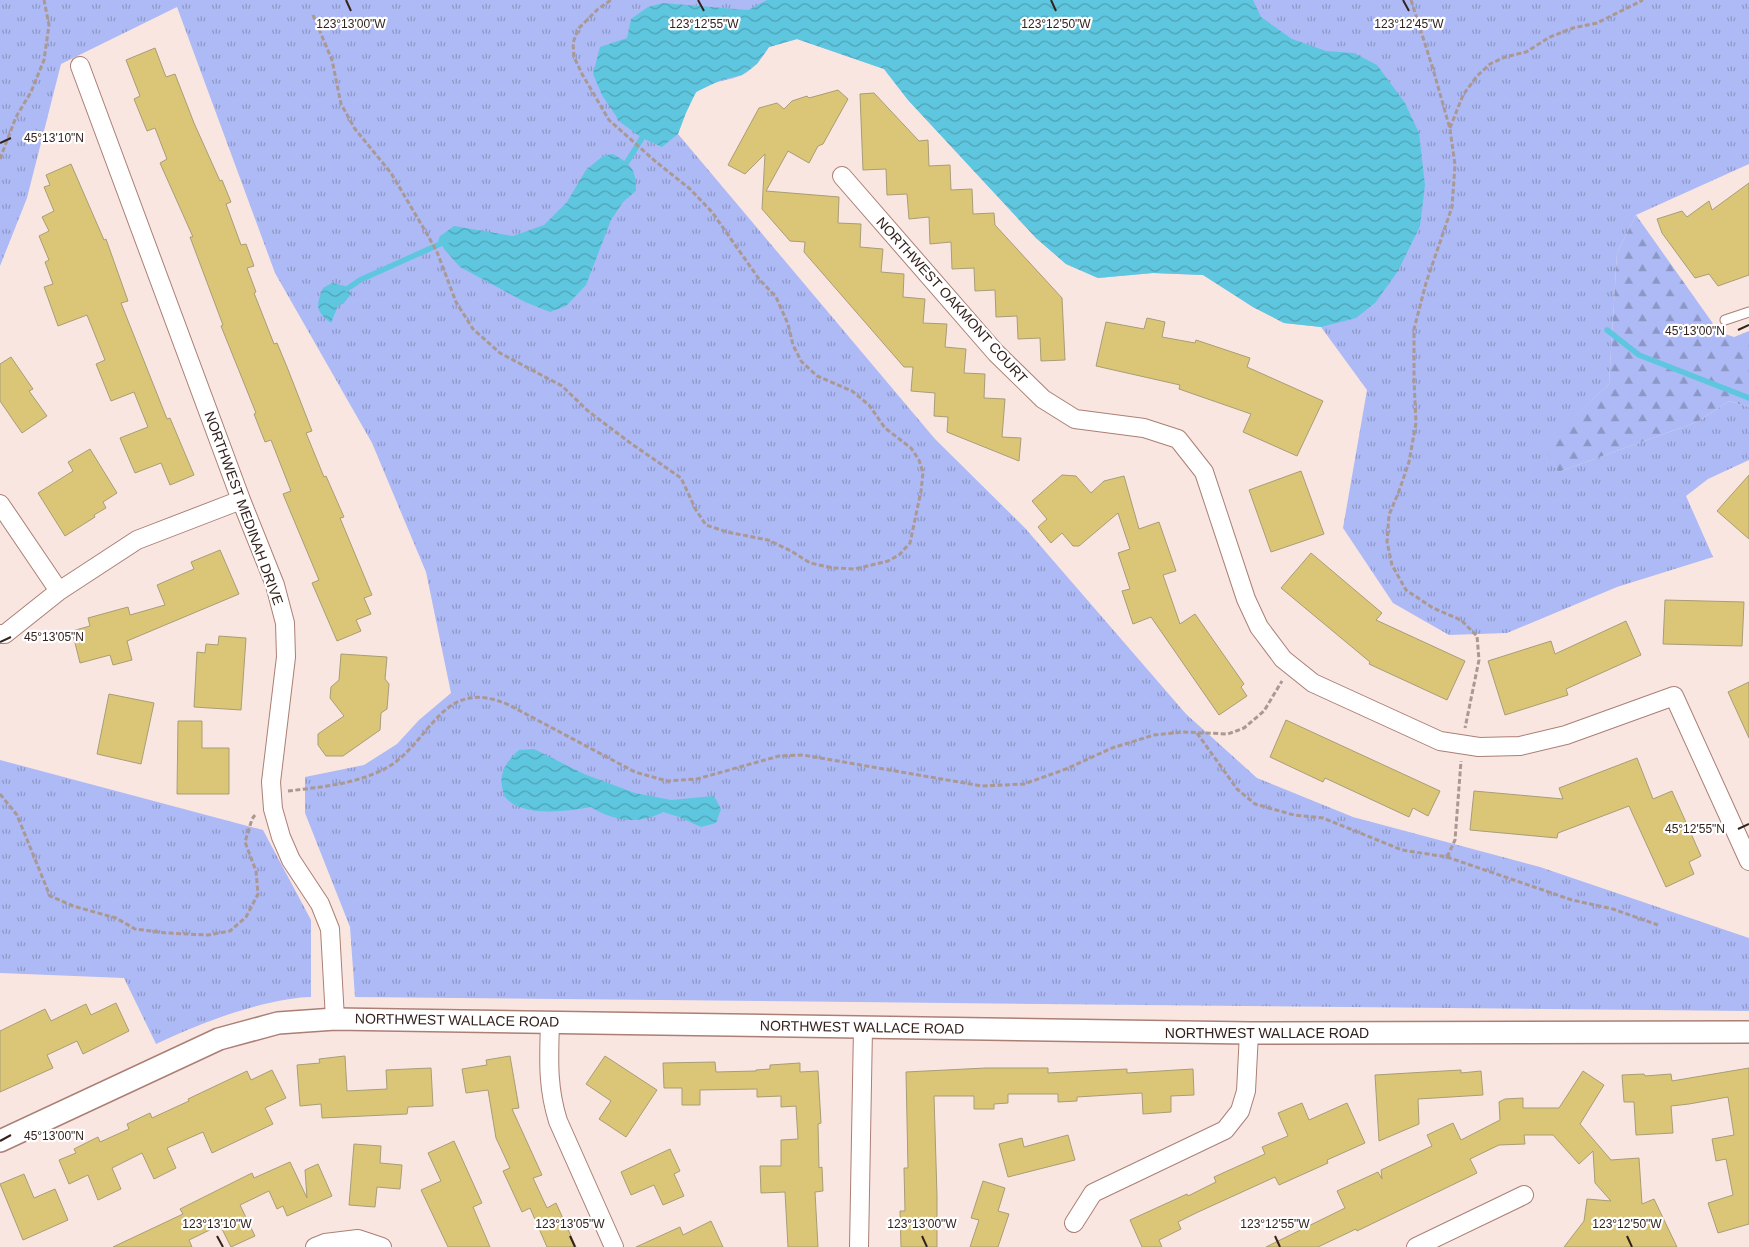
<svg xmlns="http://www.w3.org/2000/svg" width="1749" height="1247" viewBox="0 0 1749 1247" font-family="Arial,sans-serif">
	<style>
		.grass { fill: url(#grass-tufts) }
		.forest { fill: url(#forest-firs) }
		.water { fill: url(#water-waves) }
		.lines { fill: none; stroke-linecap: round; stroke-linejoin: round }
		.stream { stroke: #5ec7df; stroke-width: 5.5 }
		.building { fill: #dbc677; stroke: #a89d75 }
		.service-casing { stroke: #ab7f74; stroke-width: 11 }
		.minor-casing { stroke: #ab7f74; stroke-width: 20 }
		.tertiary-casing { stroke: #ab7f74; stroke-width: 24 }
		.path { stroke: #ab9893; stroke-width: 3; stroke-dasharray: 5 2.5; stroke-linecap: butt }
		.service { stroke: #fff; stroke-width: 9 }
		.minor { stroke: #fff; stroke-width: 18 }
		.tertiary { stroke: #fff; stroke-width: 21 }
		.ticks { fill: none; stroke: #33221d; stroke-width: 2 }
		.labels { text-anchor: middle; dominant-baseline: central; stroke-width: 4.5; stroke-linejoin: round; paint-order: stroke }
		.street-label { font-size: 14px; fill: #33221d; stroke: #fff }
		.ticks-label { font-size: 12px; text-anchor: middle; fill: #33221d; stroke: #fff; stroke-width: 4.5; stroke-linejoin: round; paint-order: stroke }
	</style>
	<defs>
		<pattern id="grass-tufts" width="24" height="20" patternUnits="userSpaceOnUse" patternTransform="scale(1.25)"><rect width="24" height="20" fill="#adbaf5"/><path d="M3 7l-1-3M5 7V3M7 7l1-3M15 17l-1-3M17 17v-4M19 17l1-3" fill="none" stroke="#8d97c6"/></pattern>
		<pattern id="forest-firs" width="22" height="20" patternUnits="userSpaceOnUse" patternTransform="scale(1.25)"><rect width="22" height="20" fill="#adbaf5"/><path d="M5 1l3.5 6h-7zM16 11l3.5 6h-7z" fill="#8d97c6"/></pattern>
		<pattern id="water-waves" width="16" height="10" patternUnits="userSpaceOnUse" patternTransform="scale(1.25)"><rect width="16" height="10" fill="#5ec7df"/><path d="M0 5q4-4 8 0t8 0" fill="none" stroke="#4ea1b4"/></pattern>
	</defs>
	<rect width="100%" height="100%" fill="#fae6e1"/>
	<path class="grass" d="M0,0H1749V164L1636,215L1617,253L1609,384L1544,445L1558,472L1697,422L1729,401L1749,407V460L1708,479L1686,496L1713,557L1617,587L1507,633L1449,635L1393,603L1343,528L1367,390L1321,327L1284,323L1253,307L1203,275L1153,273L1098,278L1066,264L1036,238L908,100L884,69L797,39L769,47C762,58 754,69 742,75C729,81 710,81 698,91C690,97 681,125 678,134L935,439L1025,528L1186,714L1257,778L1353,817L1540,867L1749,938V1011L355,997L350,927L305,813V777L364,765L397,744L419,720L451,693L426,572L372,443L275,273L177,7L61,64L27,198L0,266Z
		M0,760L263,830L311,920V997C297,997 283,1000 269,1003C229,1012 193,1027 156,1044L124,978L0,973Z"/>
	<path class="forest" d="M1636,215L1719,332L1734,337L1749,331V407L1729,401L1697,422L1558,472L1543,445L1609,384L1617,253Z"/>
	<path class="water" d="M767,0H1253L1261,17L1292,39L1326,51L1354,53L1377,65L1405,103L1419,133L1425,185L1420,226L1398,271L1375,303L1356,318L1321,327L1284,323L1253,307L1203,275L1153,273L1098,278L1066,264L1036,238L908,100L884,69L797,39L769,47L757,64L742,75L721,80L696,92L686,113L678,134L662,147L642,138L620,122L602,95L593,74L600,47L627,38L631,19L648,7L663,3L748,10Z
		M613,154C632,165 636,169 636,191L623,202L611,220L586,285L566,306L550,312L525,302L460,267L444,249L439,237L454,226L513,236L544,225L567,202L586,170L603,156Z
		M332,283L345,286L351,294L344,303L338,306L331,323C315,311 316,306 323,288Z
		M534,749L584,774L635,793L671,800L714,796L721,809L716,823L701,827L679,817L663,812C639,825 613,821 591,807C569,811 522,818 505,797C503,794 503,790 502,786C499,771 509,759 519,750Z"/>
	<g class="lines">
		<path class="stream" d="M627,162L642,138
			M347,289L360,280L449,240L441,241
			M1607,330L1639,355L1749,398"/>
	</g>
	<path class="building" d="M155,48L166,77L175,74L194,123L220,181L222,180L231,202L226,204L241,245L246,244L254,266L247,268L256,292L254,293L274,344L277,343L287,367L312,431L306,433L324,477L326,476L344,517L340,518L372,595L364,598L371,614L356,620L361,631L337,641L312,583L319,580L283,494L291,491L271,440L265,442L254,414L256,413L221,326L223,325L190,237H193L160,163L167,159L155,128L147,131L134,99L140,96L126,60Z
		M838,90L848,99L823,144L818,146L809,163L788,151L766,191L839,197L838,223L861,224L860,247L883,249L881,272L904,274L903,297L925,299L923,323L947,324L945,347L966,349L964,373L985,374L984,398L1005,399L1002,437L1021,438L1019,461L947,432L948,417L934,416L935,393L911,391L913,367H904L804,252L805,242L790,241L762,209L765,154L745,174L728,165L759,108L777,103L784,109L792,101L807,96L809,98Z
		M874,93L919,141L928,140L929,166L950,165L951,190L972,189L973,214L994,213L995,225L1062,298L1065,360L1041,361L1040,338L1018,339L1017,316L996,317L995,290L975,291L974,268L952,269L951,242L930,244L929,217L909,219L907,194L887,195L886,169L863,170L860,94Z
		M71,164L104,240L106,239L128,301L121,303L167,419L170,418L194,475L170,485L161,463L135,473L120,438L148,427L134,392L111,401L96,364L105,360L87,315L58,326L44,287L53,284L45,262L49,260L39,236L49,231L42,217L54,211L44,187L50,185L46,175Z
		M1749,183V275L1718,286L1709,274L1695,278L1662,233L1657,219L1682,211L1687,217L1709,201L1712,210Z
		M1147,318L1165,322L1162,337L1195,343L1196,340L1250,358L1247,367L1323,401L1297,456L1243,432L1251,414L1179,389L1180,385L1096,366L1106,322L1144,329Z
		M11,357L33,389L29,391L47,416L22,433L0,401V364Z
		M90,449L117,493L103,502L106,508L94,515L95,517L65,536L38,493L73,471L68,462Z
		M1301,471L1324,534L1271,552L1249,490Z
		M1062,475L1076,476L1091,493L1104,481L1124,476L1139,529L1159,522L1176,571L1163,575L1180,624L1195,614L1244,684L1241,687L1247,696L1219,715L1151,617L1133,624L1122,591L1130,589L1118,553L1130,549L1118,513L1079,546H1073L1062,533L1051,543L1038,527L1047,519L1032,501Z
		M1749,475V539L1717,511Z
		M220,550L239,594L127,641L132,660L113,665L110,655L80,663L72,631L90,626L88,618L128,607L130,615L165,605L157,585L194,569L191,562Z
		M1311,553L1382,613L1376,620L1465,661L1447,700L1369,664L1370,662L1281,588Z
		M1665,600L1744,602L1742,646L1663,644Z
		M1626,621L1641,655L1566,689L1568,695L1505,715L1488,661L1551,641L1555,654Z
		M219,636L246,638L241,710L194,707L197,652L205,653L206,644L218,645Z
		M341,654L387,657L385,679L389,684L387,709L381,713L380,730L343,756H326L318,745V734L344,716L330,698L331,687L339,680Z
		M1749,682V738L1728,692Z
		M109,694L154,703L141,764L97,754Z
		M1286,720L1440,791L1428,816L1413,808L1409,817L1325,778L1323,782L1270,757Z
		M178,721H202V748H229V794H177Z
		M1637,758L1653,799L1672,791L1701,856L1689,862L1694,874L1666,887L1629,806L1558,833L1557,838L1470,830L1474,791L1563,799L1559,788Z
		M116,1003L129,1031L83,1054L77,1041L47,1055L53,1068L0,1092V1031L45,1009L51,1021L86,1004L91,1015Z
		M345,1056L347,1091L387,1089L386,1070L431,1068L433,1106L408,1107L407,1114L322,1118L321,1104L300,1106L297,1065L320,1063L319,1059Z
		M510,1056L519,1108L512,1109L542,1175L533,1178L547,1208L556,1203L576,1247H547L530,1208L522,1212L503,1171L510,1168L496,1138L488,1090L466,1093L462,1069L487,1065L486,1060Z
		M605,1056L657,1090L626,1137L599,1119L611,1101L586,1084Z
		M715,1062L716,1072L756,1071V1070L770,1069V1065L800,1063V1072L818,1071L821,1123L818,1124L819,1168L822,1167L823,1191L815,1192L818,1247H788L785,1192L761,1193L760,1166H781V1140L798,1139L796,1106L781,1107V1096L757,1097V1089L700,1090V1105H682V1088H664L663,1063Z
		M986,1068H1048V1073L1127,1069V1073L1193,1069L1194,1095L1171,1096V1112L1143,1114L1142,1093L1077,1097V1101L1058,1102V1094H1008V1103L994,1104V1109H974V1096H934L937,1196V1247H901L900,1211H905L904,1168H908L906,1072Z
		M1749,1068V1224L1718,1233L1708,1203L1733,1195L1726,1159L1716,1161L1712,1139L1734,1135L1728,1097L1689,1104L1671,1106L1673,1133L1636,1135L1634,1102H1624L1622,1075L1644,1074L1645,1076L1671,1074L1672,1081Z
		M272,1070L286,1098L265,1108L273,1124L212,1153L203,1132L167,1148L176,1168L154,1179L142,1153L112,1168L121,1189L98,1200L88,1175L69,1184L59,1160L76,1153L74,1149L98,1137L100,1142L129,1129L127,1124L150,1113L152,1118L189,1101L188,1099L247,1071L251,1080Z
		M1461,1070V1073L1481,1071L1483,1095L1418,1099L1419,1124L1379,1141L1375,1075Z
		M1583,1071L1604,1085L1580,1124L1611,1160L1639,1158L1642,1204L1654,1199L1677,1247H1564L1584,1221L1587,1199L1611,1201L1595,1183L1593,1151L1579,1164L1553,1135H1524L1525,1144L1499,1145L1470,1159L1477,1173L1357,1231L1356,1229L1318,1247H1266L1345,1208L1337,1191L1378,1172L1382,1179L1381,1170L1432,1146L1427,1135L1453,1123L1461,1140L1500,1120L1499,1102L1505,1099L1523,1098V1108H1559Z
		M1302,1103L1309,1120L1347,1103L1365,1143L1327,1160L1328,1163L1279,1185L1275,1177L1196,1213L1178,1222L1181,1229L1159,1240L1162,1247H1142L1130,1220L1187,1194L1188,1196L1216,1182L1214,1177L1265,1154L1262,1147L1288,1136L1278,1113Z
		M1068,1135L1075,1160L1008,1177L999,1144L1022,1138L1024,1147Z
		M454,1141L482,1203L473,1207L490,1247H448L421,1190L441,1181L428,1153Z
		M354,1144L381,1146L380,1163L402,1165L400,1189L377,1187L375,1207L349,1205Z
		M670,1149L680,1171L674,1174L684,1196L663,1205L654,1185L631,1195L621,1172Z
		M290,1162L307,1198L305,1170L318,1164L332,1196L287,1216L283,1206L277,1209L269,1191L240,1205L255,1236L231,1247L220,1225L189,1240L192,1247H113L183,1214L180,1209L252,1173L254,1178Z
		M24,1174L34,1198L55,1189L68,1220L23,1240L0,1184Z
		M983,1181L1005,1188L998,1211L1009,1214L998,1247H970L979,1220L971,1218Z
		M711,1221L723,1247H636L680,1227L683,1235Z"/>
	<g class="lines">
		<defs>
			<path id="service" d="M1725,320L1749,312"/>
			<path id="minor" d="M80,66L241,500L275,585L285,623L286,657L271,782L273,809L281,837L291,860L320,904L330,929L335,1019
				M842,176L996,353L1043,399L1075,419L1144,428L1178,439L1204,472L1246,599L1259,627L1283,659L1313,683L1440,741L1479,747L1520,746L1566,735L1674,696L1749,861
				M0,504L59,591
				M0,634H5L59,591L137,540L241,500
				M550,1022C549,1058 547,1086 558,1121L614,1247
				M1074,1223L1093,1193L1225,1130L1240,1111L1246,1091L1249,1033
				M315,1247L325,1243L358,1239L382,1247
				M859,1247L863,1028
				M1416,1247L1524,1195"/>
			<path id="tertiary" d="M0,1141L219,1039L278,1023L335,1019L1249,1033L1749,1032"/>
		</defs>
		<use href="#service" class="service-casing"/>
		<use href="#minor" class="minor-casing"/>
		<use href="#tertiary" class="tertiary-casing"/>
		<path class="path" d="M1411,0L1433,69L1450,129L1455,165L1452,207L1426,283L1414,329V381L1416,423L1409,462L1399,491L1389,515L1387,542L1392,565L1406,590L1433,608L1461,620L1477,636L1479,660L1465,728
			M313,15L332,60L341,104L355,129L391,173L427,234L437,252L456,302L473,329L500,353L562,386L588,411L629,442L681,478L696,510L706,525L727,532L768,540L791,551L810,563L833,568L855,569L888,561L899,555L910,543L921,491L923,473L919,460L911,448L885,428L869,405L852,391L817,376L801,361L793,345L788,324L776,297L759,279L712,212L690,189L655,161L609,120L582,74L574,57L573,43L578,29L598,9L611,0
			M1450,128L1463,95L1477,76L1490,64L1505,57L1526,52L1550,37L1573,28L1597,23L1643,0
			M0,159L16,117L31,92L44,60L49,25L44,0
			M1197,733L1237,789L1255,804L1294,815L1323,818L1402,850L1447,857L1572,900L1613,909L1658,925
			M288,791C321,787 358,784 388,767C432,741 442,675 509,705L635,772L667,781L697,779L779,756L803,755L982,786L1024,784L1066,769L1112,748L1154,735L1183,732L1228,734L1244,728L1264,711L1282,681
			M0,794L17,815L50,896L73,906L116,918L135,929L167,933L208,935L230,931L246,917L258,894L256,871L245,842L252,819L255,815
			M1447,857L1455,840L1461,761"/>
		<use href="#service" class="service"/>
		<use href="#minor" class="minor"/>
		<use href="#tertiary" class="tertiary"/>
	</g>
	<path class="ticks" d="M346,0L351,11M698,0L704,11M1051,0L1056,11M1403,0L1409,11M0,143L11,138M1738,330L1749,325M0,642L11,637M1738,829L1749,824M0,1141L11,1135M217,1236L223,1247M570,1236L575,1247M922,1236L927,1247M1275,1236L1280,1247M1627,1236L1632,1247"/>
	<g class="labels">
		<g class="street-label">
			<text transform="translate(952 300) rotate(48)">NORTHWEST OAKMONT COURT</text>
			<text transform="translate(244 508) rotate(70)">NORTHWEST MEDINAH DRIVE</text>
			<text transform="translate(457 1020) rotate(1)">NORTHWEST WALLACE ROAD</text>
			<text transform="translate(862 1027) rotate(1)">NORTHWEST WALLACE ROAD</text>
			<text x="1267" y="1033">NORTHWEST WALLACE ROAD</text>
		</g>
	</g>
	<g class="ticks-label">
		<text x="1409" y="28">123°12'45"W</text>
		<text x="351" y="28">123°13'00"W</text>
		<text x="704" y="28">123°12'55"W</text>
		<text x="1056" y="28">123°12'50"W</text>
		<text x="54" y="142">45°13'10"N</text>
		<text x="1695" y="335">45°13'00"N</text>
		<text x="54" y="641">45°13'05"N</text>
		<text x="1695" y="833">45°12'55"N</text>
		<text x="54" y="1140">45°13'00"N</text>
		<text x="217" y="1228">123°13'10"W</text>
		<text x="570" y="1228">123°13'05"W</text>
		<text x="922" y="1228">123°13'00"W</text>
		<text x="1275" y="1228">123°12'55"W</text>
		<text x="1627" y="1228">123°12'50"W</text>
	</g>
</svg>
